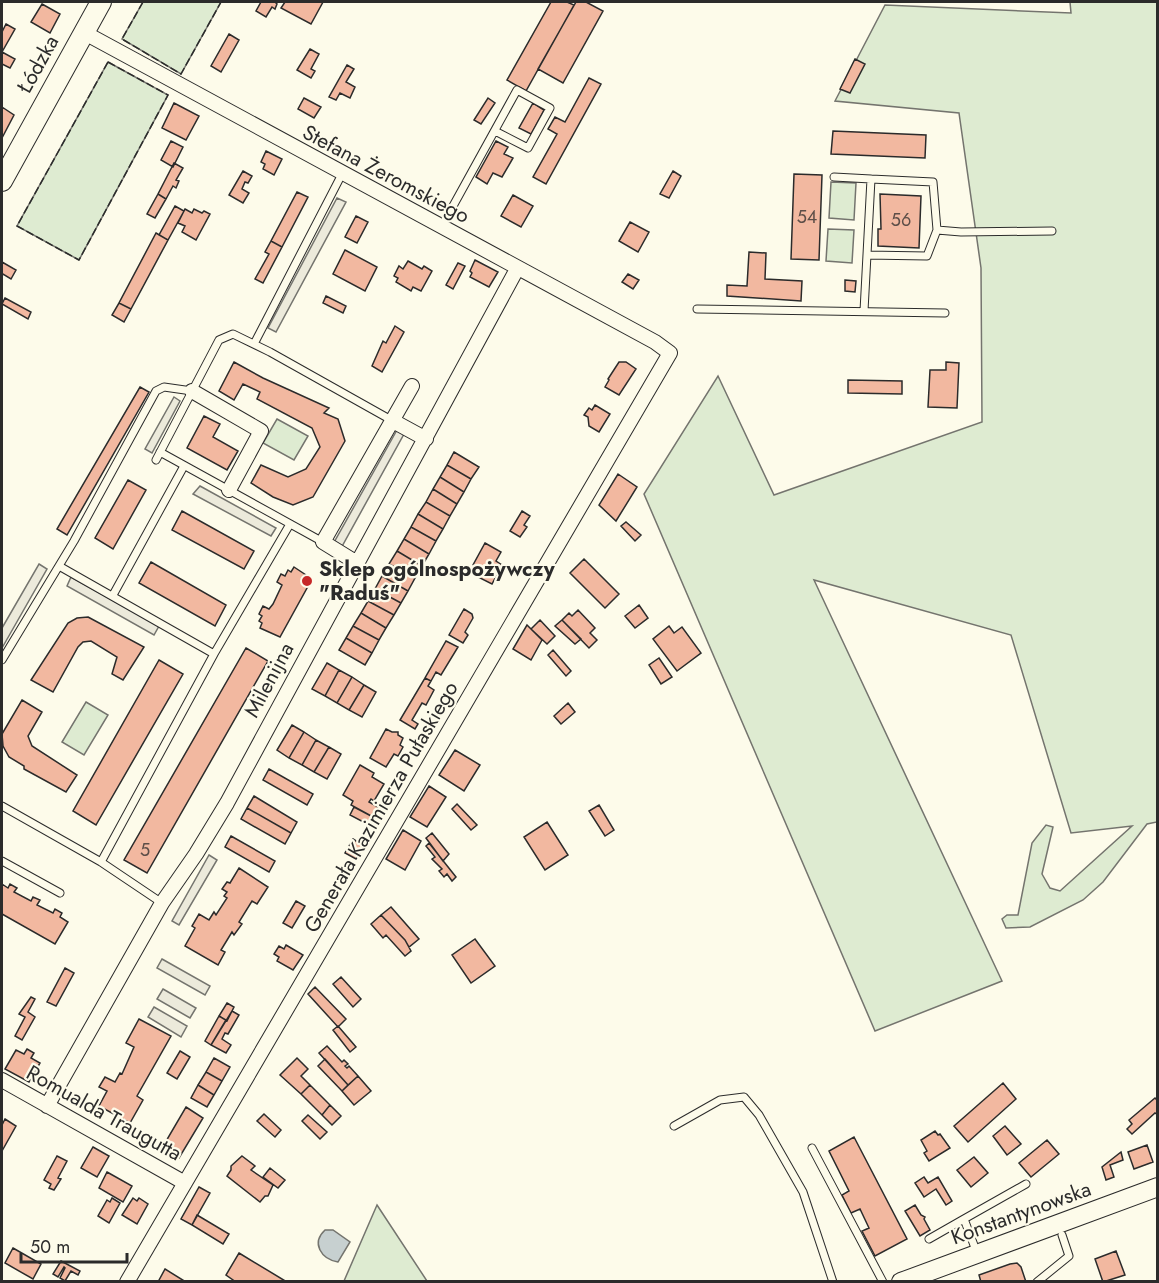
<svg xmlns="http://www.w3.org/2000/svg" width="1159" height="1283" viewBox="0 0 1159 1283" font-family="Jost,sans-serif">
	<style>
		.green { fill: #deebd1; stroke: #74746e; stroke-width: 1.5 }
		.parking { fill: #eceadb; stroke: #74746e; stroke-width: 1.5 }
		.water { fill: #c7d0d0; stroke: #74746e; stroke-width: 1.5 }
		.building { fill: #f2b8a0; stroke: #2b2b2b; stroke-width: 1.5 }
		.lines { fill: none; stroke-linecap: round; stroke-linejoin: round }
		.lane-casing { stroke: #2b2b2b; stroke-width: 9 }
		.street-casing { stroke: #2b2b2b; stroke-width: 16 }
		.secondary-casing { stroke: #2b2b2b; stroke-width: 20 }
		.primary-casing { stroke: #2b2b2b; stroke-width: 22 }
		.lane { stroke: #fdfbea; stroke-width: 7 }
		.street { stroke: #fdfbea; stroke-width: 14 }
		.secondary { stroke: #fdfbea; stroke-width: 18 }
		.primary { stroke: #fdfbea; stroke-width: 20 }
		.fence { stroke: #2b2b2b; stroke-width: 1.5; stroke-dasharray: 8 3; stroke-linecap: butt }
		.poi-dot { fill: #c62828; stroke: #fdfbea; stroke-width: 2 }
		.labels { text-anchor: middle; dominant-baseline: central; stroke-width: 4.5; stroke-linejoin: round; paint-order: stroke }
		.number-label { font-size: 18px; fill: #5d4e48 }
		.street-label { font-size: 21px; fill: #2b2b2b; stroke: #fdfbea }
		.poi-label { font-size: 21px; font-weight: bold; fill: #2b2b2b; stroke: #fdfbea; text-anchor: start }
	</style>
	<rect width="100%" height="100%" fill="#fdfbea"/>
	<path class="green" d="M143,2H221L181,74L122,39Z
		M1070,2H1157V822L1147,824L1103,882L1083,900L1030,927L1006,928L1002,919L1007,915H1018L1032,843L1046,825L1053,827L1042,874L1050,888L1060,891L1132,826L1071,833L1011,635L814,580L1002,981L875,1031L644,494L718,376L774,495L982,422L981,268L959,113L835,101L885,5L1071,13Z
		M108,62L168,95L79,260L17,226Z
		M831,182L856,183L854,220L829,218Z
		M828,229L854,230L852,263L826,261Z
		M277,419L308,436L294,460L263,443Z
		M86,702L108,715L84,755L62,742Z
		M377,1205L427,1281H344Z"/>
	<path class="parking" d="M337,198L346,202L276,332L268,328Z
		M174,397L180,401L152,453L145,449Z
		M397,430L404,434L340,550L332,546Z
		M200,486L276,528L271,536L193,494Z
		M39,564L47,569L2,648V628Z
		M71,577L159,626L154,635L67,586Z
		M209,855L217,860L179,925L172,921Z
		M162,959L210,986L205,995L157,968Z
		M163,989L196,1008L190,1018L157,999Z
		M154,1007L187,1026L181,1037L148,1017Z"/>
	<path class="water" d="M325,1230H333L350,1242L338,1262C321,1259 311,1243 325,1230Z"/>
	<path class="building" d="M261,2H275L277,4L275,9L272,7L266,17L256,11Z
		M285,2H323L311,24L281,8Z
		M551,2H567L574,5L526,91L507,80Z
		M576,2H586L603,11L563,83L538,69Z
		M42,4L60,14L50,33L31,22Z
		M6,24L15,29L2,52V32Z
		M229,34L239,40L221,72L211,66Z
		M310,49L319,54L311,69L315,71L311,78L297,70Z
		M2,52L15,59L10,68L2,64Z
		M855,59L865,64L850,93L840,89Z
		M347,65L354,69L346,82L355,87L350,98L340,93L336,100L329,97Z
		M589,78L601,84L546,184L533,177L557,134L548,129L555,117L565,122Z
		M304,98L321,107L314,118L298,109Z
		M488,98L495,103L481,124L474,120Z
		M174,103L199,116L186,140L162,128Z
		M533,103L544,110L531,134L519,128Z
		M2,107L14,115L2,138Z
		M833,131L926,135L925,158L831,154Z
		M171,141L183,147L173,167L161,160Z
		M496,141L508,147L504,154L513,158L502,177L493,173L487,184L476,177Z
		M266,151L282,159L274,175L263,169L265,164L261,162Z
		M174,163L183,168L176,180L179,181L176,188L173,186L166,199L158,194Z
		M243,171L252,176L248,183L245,182L242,189L249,193L243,203L229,195Z
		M673,171L681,176L669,198L660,194Z
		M794,174L822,175L819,260L791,259Z
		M297,192L308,197L282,247L271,241Z
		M158,194L166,199L155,218L147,214Z
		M880,194L921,196L919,248L878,246V229H881Z
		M513,195L533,206L521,227L501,216Z
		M175,206L184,211L168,240L159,235Z
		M185,209L192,213L194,209L202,213L204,211L210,214L196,240L182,232L185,226L178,223Z
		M356,216L368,222L357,243L345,237Z
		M630,222L649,232L638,252L619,241Z
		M156,233L168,240L131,309L119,303Z
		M271,241L282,247L263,283L255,279L269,254L265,252Z
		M345,250L377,267L365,291L333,274Z
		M749,252L766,253L765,279L802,281L801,301L727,296V285L747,286Z
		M475,260L498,272L489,287L470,277L472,273L470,271Z
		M408,261L422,269L424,266L432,271L421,291L413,287L411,291L396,282L398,278L394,276L399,266L403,269Z
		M2,262L16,270L11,279L3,274L2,276Z
		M458,263L465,266L453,289L446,285Z
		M628,274L639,280L633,289L622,282Z
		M845,280L856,281L855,292L845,291Z
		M326,296L346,306L343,313L323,303Z
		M5,298L31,312L28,319L2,304Z
		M119,303L131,309L124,322L112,315Z
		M395,326L404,332L382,372L372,366L383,341L386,343Z
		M234,362L263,378L329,408L324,413L338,419L345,441L313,497L293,505L273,497L251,483L261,465L288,477L306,469L320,447L312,428L257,399L260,392L243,384L234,400L219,391Z
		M619,362H626L636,369L619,395L605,387L609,380L608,379Z
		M946,362L959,363L957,408L928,407L930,370H946Z
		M848,380L902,381V394L848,393Z
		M140,387L149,392L67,535L57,529Z
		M595,405L610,414L599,432L589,426L588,417L584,415L589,408L592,410Z
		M204,416L220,424L213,437L238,451L227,470L187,448Z
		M454,452L479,467L471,479L447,465Z
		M447,465L471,479L464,492L440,477Z
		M618,474L637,487L616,521L599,505Z
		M440,477L464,492L457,504L433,489Z
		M128,480L146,490L113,549L95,538Z
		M433,489L457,504L450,516L426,502Z
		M426,502L450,516L443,529L418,514Z
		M182,511L254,551L244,569L172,530Z
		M522,511L530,516L524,525L527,527L520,537L510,531Z
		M418,514L443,529L436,541L411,527Z
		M626,522L641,535L635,541L621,526Z
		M411,527L436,541L429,554L404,539Z
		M404,539L429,554L422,566L397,551Z
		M485,543L501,552L496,561L502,565L492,584L478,577L482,570L473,565Z
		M397,551L422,566L415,578L389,564Z
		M584,559L619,594L605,608L570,573Z
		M151,562L226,605L215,626L139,583Z
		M389,564L415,578L408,591L382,576Z
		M294,567L312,579L280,637L260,628L262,623L259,621L262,616L259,614L263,606L269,609L273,604L282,585L277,582L281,574L285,576L288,570L291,572Z
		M382,576L408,591L401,603L375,589Z
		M375,589L401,603L394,615L368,601Z
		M368,601L394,615L386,628L361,613Z
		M639,605L648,618L635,628L625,616Z
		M464,609L472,614L473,618L465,632L468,635L463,643L449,635Z
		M578,610L595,628L590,633L597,640L589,648L562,620L569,613L572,616Z
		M361,613L386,628L379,640L353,626Z
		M88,617L144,647L123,680L112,674L117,657L91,641L83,642L78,647L53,692L31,680L68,623L77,618Z
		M540,620L555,636L547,644L531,629Z
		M562,620L581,639L575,644L555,626Z
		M527,625L542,640L531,660L513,649Z
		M353,626L379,640L372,653L346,638Z
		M669,626L674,633L682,627L701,653L677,671L653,639Z
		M346,638L372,653L365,665L339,650Z
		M446,641L458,647L441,675L436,672L431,681L425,678Z
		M246,648L268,661L147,873L124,860Z
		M553,650L571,671L566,676L548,655Z
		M659,658L672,677L661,684L649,665Z
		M159,660L183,674L96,825L73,811Z
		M327,663L339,670L325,696L312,689Z
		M339,670L352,677L337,703L325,696Z
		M352,677L364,685L349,710L337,703Z
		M425,678L431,681L428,686L434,690L426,705L422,703L412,720L418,724L415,729L400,720Z
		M364,685L376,692L362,717L349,710Z
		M22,700L42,712L28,736L32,746L77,775L66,792L24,769V766L9,757L3,746L2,734Z
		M568,703L575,712L561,724L554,716Z
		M292,725L304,732L289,758L277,750Z
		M386,729L392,732H398V735L403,738L400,745L403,747L398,756L394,754L386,767L370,758Z
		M304,732L316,740L302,765L289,758Z
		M316,740L329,747L314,772L302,765Z
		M329,747L341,754L327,779L314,772Z
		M455,750L480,765L464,791L439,775Z
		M360,765L374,773L372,777L384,784L374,801L371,799L369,802L378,807L373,817L351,805L353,801L343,795Z
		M269,769L313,794L307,805L263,780Z
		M429,786L446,797L427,827L410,817Z
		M254,796L297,822L291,833L247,808Z
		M457,804L477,825L471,830L452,809Z
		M599,805L614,830L605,836L589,811Z
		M354,807L373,817L369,825L350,815Z
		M247,808L291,833L285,844L241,819Z
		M547,822L568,855L545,870L524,837Z
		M403,830L421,841L405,870L386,859Z
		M432,833L449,854L443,861L426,838Z
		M231,836L275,861L269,872L225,847Z
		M353,839L364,846L356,859L345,853Z
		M429,843L456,877L452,881L447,874L444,877L439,871L442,869L432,859L435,857L426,846Z
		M239,868L268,887L257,904L252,901L239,922L242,924L234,935L232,932L221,950L225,952L218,965L185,946L195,928L192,926L199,914L209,920L214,912L216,915L227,898L224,896L227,892L222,889L227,882L230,883Z
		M2,884L8,888L10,884L17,888L14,892L31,901L33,897L40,900L37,905L53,913L55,909L62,913L60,917L68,922L55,944L2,914Z
		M296,901L305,906L292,928L283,923Z
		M391,907L419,939L409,947L405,940L381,915Z
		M381,915L405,940L411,951L405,956L386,935L383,938L371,924Z
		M475,939L495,966L471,983L452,955Z
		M286,945L303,955L293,970L277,961L279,957L274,954L279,946L284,949Z
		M65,968L74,973L56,1006L47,1002Z
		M341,977L361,999L353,1007L333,984Z
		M315,987L346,1019L338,1027L308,994Z
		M31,997L35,999L28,1012L35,1017L22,1040L15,1036L25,1017L19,1014Z
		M227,1003L234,1007L227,1021L219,1016Z
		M232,1011L239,1015L228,1034L225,1033L222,1039L231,1045L226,1053L211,1045Z
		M219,1016L226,1020L211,1045L205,1041Z
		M139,1019L171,1036L137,1096L143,1100L130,1123L99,1106L107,1091L99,1087L105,1077L115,1082L120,1073L122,1074L134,1047L126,1043Z
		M338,1026L356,1047L350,1052L333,1030Z
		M327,1046L342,1062L344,1060L348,1064L345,1066L347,1068L349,1066L358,1076L348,1085L319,1053Z
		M27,1049L34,1053L31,1058L40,1063L29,1082L5,1069L16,1050L24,1054Z
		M180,1051L190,1057L177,1079L167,1073Z
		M214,1058L230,1067L222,1081L206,1072Z
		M297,1058L308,1069L301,1076L310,1085L301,1094L280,1075Z
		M325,1059L348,1085L342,1091L318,1066Z
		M206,1072L222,1081L214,1095L198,1085Z
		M358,1076L371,1091L354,1105L342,1091Z
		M1003,1083L1016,1099L968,1142L954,1126Z
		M198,1085L214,1095L207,1107L191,1098Z
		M310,1085L330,1105L322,1115L301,1094Z
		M1155,1098L1158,1101V1115L1155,1113L1132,1134L1127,1129L1132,1124L1129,1120Z
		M330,1105L341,1116L332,1125L322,1115Z
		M186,1107L203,1118L179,1158L162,1148Z
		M264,1114L281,1130L275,1137L257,1121Z
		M308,1115L327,1132L320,1139L302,1121Z
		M5,1119L16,1126L2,1151V1125Z
		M1005,1126L1021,1144L1007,1155L993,1136Z
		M935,1131L938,1135L940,1134L950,1148L929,1161L924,1153L927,1151L921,1140Z
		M854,1137L907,1239L875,1256L862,1231L869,1228L860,1209L851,1213L842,1195L849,1191L829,1151Z
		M1047,1140L1059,1154L1031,1177L1019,1163Z
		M1147,1145L1153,1162L1134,1169L1128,1152Z
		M93,1147L109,1156L97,1177L81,1168Z
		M1121,1152L1123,1160L1110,1165L1114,1177L1106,1180L1102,1167Z
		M57,1156L67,1161L58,1178L61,1179L54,1190L49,1188L51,1184L44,1180Z
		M242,1156L255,1166L251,1170L273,1185L268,1196H265L260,1202L227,1176L231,1170V1166Z
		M974,1157L988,1173L971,1187L957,1170Z
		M270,1168L285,1180L278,1188L263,1177Z
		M107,1172L132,1186L123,1202L99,1188Z
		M924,1177L928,1183L938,1177L952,1201L946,1205L936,1189L924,1197L915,1183Z
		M199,1187L210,1193L192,1225L181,1219Z
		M112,1198L120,1203L109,1223L98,1216L107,1200L110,1202Z
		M133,1198L137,1201L139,1198L148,1204L137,1224L122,1215Z
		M915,1205L921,1215L925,1217L924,1219L930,1230L920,1236L905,1211Z
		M197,1215L229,1234L223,1244L192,1225Z
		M13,1248L41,1264L33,1279L5,1263Z
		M1116,1251L1125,1275L1103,1282L1095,1259Z
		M239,1253L287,1282H236L226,1275Z
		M61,1261L80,1271L78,1275L71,1271L65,1281L60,1278L65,1268L64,1267L58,1277L53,1274Z
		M1017,1263L1021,1267L1026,1282H981L979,1275L1010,1264Z
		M165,1269L186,1282H158Z"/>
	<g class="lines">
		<defs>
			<path id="lane" d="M834,177L871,179L864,311
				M871,179L933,182L937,230
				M442,226L517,90L550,108L528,148L495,131
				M867,255L927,256L937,230L961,232L1052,231
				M697,309L945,313
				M254,344L342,174
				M160,452L323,542
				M156,460L219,340L233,334L270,352L393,421
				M59,566L214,654
				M113,595L184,466
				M2,660L74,541L156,391L164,387L192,391
				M2,806L101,862L162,903
				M2,861L60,893
				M101,862L214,654L290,524
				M674,1126L720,1100L744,1097L759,1115L803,1192L833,1282
				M812,1148L883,1282
				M964,1219L1026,1184
				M929,1239L964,1219L977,1253
				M1037,1282L1069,1256L1062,1235"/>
			<path id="street" d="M83,32C273,137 464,240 655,342L670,353L127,1282
				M192,391L261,431L229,490
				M393,421L426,439
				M357,563L323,542L412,386
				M2,1080L185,1183
				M47,1106L162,903L196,854L227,803L517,269"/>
			<path id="secondary" d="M901,1282L1158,1187"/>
			<path id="primary" d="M2,181L101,2"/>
		</defs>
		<use href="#lane" class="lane-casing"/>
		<use href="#street" class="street-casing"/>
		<use href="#secondary" class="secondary-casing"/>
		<use href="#primary" class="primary-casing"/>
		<use href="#lane" class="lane"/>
		<use href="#street" class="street"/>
		<use href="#secondary" class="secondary"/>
		<use href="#primary" class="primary"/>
		<path class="fence" d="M143,2L122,39L181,74L221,2
			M108,62L168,95L79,260L17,226Z"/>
	</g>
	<circle class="poi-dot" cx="307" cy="581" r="6"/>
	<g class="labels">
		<g class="number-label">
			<text x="807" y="217">54</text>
			<text x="901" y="220">56</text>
			<text x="145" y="850">5</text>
		</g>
		<g class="street-label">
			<text transform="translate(38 64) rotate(-61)">Łódzka</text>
			<text transform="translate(386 174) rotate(28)">Stefana Żeromskiego</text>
			<text transform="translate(269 680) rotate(-62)">Milenijna</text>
			<text transform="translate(381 807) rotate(-60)">Generała Kazimierza Pułaskiego</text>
			<text transform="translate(104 1113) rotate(29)">Romualda Traugutta</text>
			<text transform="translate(1021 1213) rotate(-20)">Konstantynowska</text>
		</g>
		<g class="poi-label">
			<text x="319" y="569">Sklep ogólnospożywczy<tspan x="319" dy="24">"Raduś"</tspan></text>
		</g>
	</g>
	<rect width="1159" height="1283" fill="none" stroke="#2b2b2b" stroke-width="6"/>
	<path d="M21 1253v9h106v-9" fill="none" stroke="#2b2b2b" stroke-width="3"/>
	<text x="30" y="1253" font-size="18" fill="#2b2b2b" stroke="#fdfbea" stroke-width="4.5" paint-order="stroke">50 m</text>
</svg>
